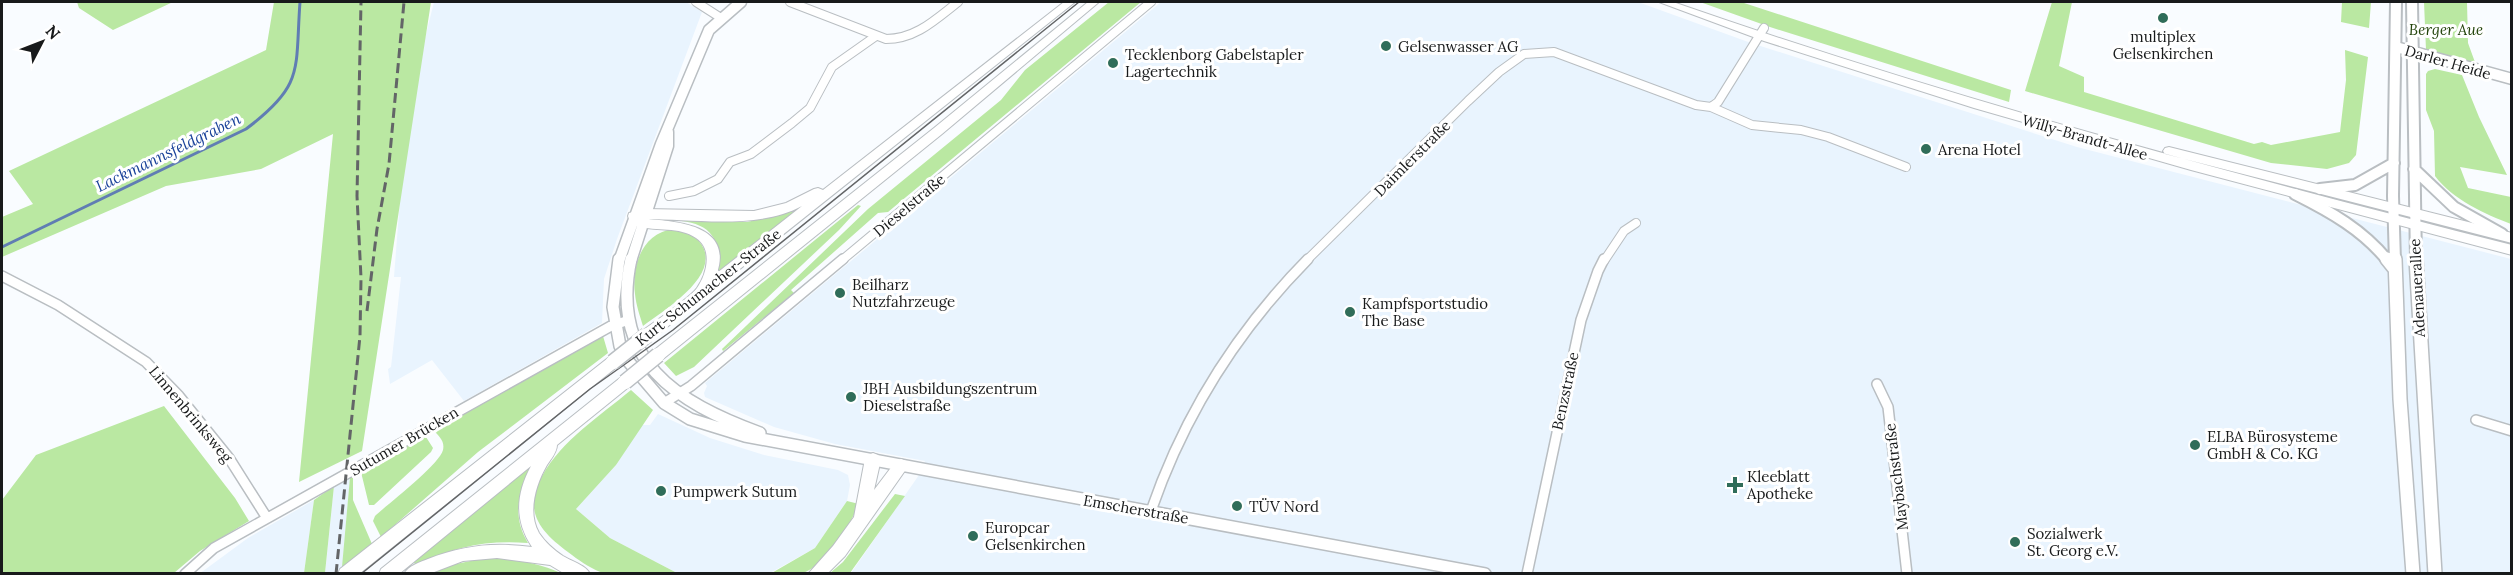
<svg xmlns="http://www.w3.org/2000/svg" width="2513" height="575" viewBox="0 0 2513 575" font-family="Lora,serif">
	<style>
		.built { fill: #e9f4fe }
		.green { fill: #bae8a2 }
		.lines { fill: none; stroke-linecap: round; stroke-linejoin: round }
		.stream { stroke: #607db3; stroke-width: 3 }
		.minor-far1-casing { stroke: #b9bec2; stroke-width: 10 }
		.minor-casing { stroke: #b9bec2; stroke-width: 12 }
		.tertiary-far1-casing { stroke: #b9bec2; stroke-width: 13 }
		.tertiary-casing { stroke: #b9bec2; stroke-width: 14 }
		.secondary-far1-casing { stroke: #b9bec2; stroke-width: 14 }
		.secondary-casing { stroke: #b9bec2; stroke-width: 16 }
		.primary-casing { stroke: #b9bec2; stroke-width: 2 }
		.minor-far1 { stroke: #fff; stroke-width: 8 }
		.minor { stroke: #fff; stroke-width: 9 }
		.tertiary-far1 { stroke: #fff; stroke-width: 10 }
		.tertiary { stroke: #fff; stroke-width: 11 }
		.secondary-far1 { stroke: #fff; stroke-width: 10 }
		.secondary { stroke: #fff; stroke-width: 13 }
		.primary { fill: #fff; fill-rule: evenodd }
		.tram { stroke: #636567; stroke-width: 1.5 }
		.rail { stroke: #636567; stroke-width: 3; stroke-dasharray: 10 5; stroke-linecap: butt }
		.primary-bridge-casing { stroke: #b9bec2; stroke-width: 17; stroke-linecap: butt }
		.primary-bridge { stroke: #fff; stroke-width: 14 }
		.poi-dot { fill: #306d59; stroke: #fff; stroke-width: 2 }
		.labels { text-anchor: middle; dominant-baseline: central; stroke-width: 6; stroke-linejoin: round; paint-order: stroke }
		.park-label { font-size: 15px; font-style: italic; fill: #23440b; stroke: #fff }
		.poi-label { font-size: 15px; fill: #181a1b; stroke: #fff; text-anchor: start }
		.street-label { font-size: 15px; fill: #181a1b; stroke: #fff }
		.water-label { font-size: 16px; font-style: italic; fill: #194199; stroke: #fff }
	</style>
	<rect width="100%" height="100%" fill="#f9fcff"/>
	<path class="built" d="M434,2H686L702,12L617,239L604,279L602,323L464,401L432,360L390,384L388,369L391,367L401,277H394L407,110Z
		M1161,2H1638L1751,43L2077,147L2511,259V573H851L919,475L925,461L835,444L774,427L705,397L704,393L707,386L705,383Z
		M658,414L710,438L764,455L838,470L848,475L850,485L847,501L815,548L770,573H677L610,538L576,509L616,465L642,425H650Z
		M350,477L342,573L325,574L334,486Z
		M314,500L304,573L199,574L248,538Z"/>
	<path class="green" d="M77,2H173L113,30L79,8Z
		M274,2H431L362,451L299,482L333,134L261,169L166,186L2,257V217L33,204L9,171L266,50Z
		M1109,2H1141L888,212L878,213L791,290L794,293L723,351L722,349L868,209L1001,100L1025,70Z
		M1700,2H1741L2011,90L2009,102L1770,27Z
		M2052,2H2072L2059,66L2084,77V92L2254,144L2262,142L2271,145L2340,132L2346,80L2345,50L2368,57L2356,155L2349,163L2327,169L2271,163L2025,91Z
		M2342,2H2371L2369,28L2341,22Z
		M2424,2H2467L2468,43L2476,65L2426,50Z
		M2435,69L2462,75L2479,117L2507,175L2460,167L2468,188L2511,197V224C2485,214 2453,200 2435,176L2434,131L2426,110V74L2428,71Z
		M806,203L716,275C725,232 704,220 664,220L665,218L747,222L783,214Z
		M858,205L861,206L839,230L694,367L676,376L664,363Z
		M674,229C688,233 698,236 704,249C716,279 663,311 643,326C640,316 636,305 635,294C631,265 643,232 674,229Z
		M603,336L608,353L478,452L381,537L373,521L375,516C388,504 439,465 443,450C445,441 439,436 433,430Z
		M631,390L653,410L616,465L576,509L610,538L677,573C660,574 617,575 604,573C593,570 581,562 572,555C543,534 521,513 542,476C562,440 600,416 631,390Z
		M164,406L235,498L249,521L200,551L174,573H2V500L36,455Z
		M422,437H426L433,448L431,452L374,505H369L361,472Z
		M531,465C530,470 526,477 524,483C516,505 516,523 528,543C484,540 456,547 417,564L413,563L414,560Z
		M350,477L353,478V500L372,544L342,567Z
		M334,486L325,573H304L314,500Z
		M895,494L905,496L850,573H830L843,562Z
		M847,501L859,504C850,525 826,565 803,573C794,575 779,573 770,574L815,548Z
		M490,557C516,559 537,563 561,573L429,574L451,565Z"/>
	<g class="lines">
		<path class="stream" d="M2,247L246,129C305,85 295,70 300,2"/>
		<defs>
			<path id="minor-far1" d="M696,2L721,18
				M790,2L886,39C916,39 936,19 958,2
				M1711,107L1752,125L1801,130L1828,137L1906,167
				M669,196L694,191L718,179L730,162L751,154L792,123L810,108L832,67L876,36
				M841,261L1151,2
				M1306,261L1468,101L1499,72L1524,54L1554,52L1696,105L1711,107L1718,102L1764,28
				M1604,261L1624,231L1636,223"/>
			<path id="minor" d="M2,276L58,305L146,362L179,396L229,458L267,518
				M1877,384L1888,407L1907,574
				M664,403L691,386L843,259
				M2476,420L2512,431
				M1151,511C1184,415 1236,332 1308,259
				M185,574L214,548L611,326L629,320
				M1527,574L1581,320L1598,271L1604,259"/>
			<path id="tertiary-far1" d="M2396,47L2512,79
				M619,261L661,144L709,30L741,2
				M631,261L668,146V132"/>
			<path id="tertiary" d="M619,259L613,307L620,346L628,361L664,403L690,419L745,436L1485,574
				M631,259C609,361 676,402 760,433"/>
			<path id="secondary-far1" d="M2412,2L2416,261
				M2414,169L2454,207L2502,234
				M2320,189L2355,185L2394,163
				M2295,194C2331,212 2363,230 2388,261
				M2395,261L2393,196L2396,2"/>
			<path id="secondary" d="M2387,259L2395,269
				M2395,259L2400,399L2413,574
				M2416,259L2435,574"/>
			<path id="primary" d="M1064,2H1075L652,339H642L640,335L642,331C654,322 689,299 697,288C707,274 713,249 696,238C679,226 657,232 637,226L636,223L637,220L629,219L628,216L629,213L645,209L754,211L786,203L814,189L818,188L823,190ZM802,206L717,273C733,225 677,221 645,219C693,219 758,230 802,206Z
				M1088,2H1099L942,134L663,359H653L651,355L653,351L934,128Z
				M1659,2H1673C1948,98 2229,173 2512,245V255L2191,170L1974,108L1764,41Z
				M2169,147L2512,233V243L2165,154L2163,151L2165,148Z
				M613,356L618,358L620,362L618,366L359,574H338L340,569L608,358Z
				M625,376L630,378L632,382L630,386L557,445C557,452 551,459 547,465C536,484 527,512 539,533C545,542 554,550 563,556C571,561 586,565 590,574H565L550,565L497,558L463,561L429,574H404C408,566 420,562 428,559C463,545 495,542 532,547C514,520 516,494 531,466L399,574H379L381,569L620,378Z
				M873,453L878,455L881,459L874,490L896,461L901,459L906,461L909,465L845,556L827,574H808L833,546L854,517L865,459L868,455Z"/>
		</defs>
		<use href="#minor-far1" class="minor-far1-casing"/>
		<use href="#minor" class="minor-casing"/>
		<use href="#tertiary-far1" class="tertiary-far1-casing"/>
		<use href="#tertiary" class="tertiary-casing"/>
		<use href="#secondary-far1" class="secondary-far1-casing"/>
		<use href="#secondary" class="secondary-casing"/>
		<use href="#primary" class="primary-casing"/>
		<use href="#minor-far1" class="minor-far1"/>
		<use href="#minor" class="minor"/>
		<use href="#tertiary-far1" class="tertiary-far1"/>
		<use href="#tertiary" class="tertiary"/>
		<use href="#secondary-far1" class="secondary-far1"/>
		<use href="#secondary" class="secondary"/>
		<use href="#primary" class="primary"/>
		<path class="tram" d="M361,574L590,389L673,330L1079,2"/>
		<path class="rail" d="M367,311L377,229L389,164L404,2
			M336,574L360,336L361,278L357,196L361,2"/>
		<defs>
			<path id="primary-bridge" d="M613,362L647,335
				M625,382L658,355"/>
		</defs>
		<use href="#primary-bridge" class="primary-bridge-casing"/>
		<use href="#primary-bridge" class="primary-bridge"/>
	</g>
	<g class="poi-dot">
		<circle cx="2163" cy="18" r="6"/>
		<circle cx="1386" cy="46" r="6"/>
		<circle cx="1113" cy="63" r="6"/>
		<circle cx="1926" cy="149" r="6"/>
		<circle cx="840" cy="293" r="6"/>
		<circle cx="1350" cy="312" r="6"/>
		<circle cx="851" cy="397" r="6"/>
		<circle cx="2195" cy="445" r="6"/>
		<path d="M1732 476h6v6h6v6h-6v6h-6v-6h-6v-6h6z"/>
		<circle cx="661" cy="491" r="6"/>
		<circle cx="1237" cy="506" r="6"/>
		<circle cx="973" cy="536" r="6"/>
		<circle cx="2015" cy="542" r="6"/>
	</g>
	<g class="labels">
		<g class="park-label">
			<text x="2446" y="29">Berger Aue</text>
		</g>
		<g class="poi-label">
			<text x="2163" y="36" text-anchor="middle">multiplex<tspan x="2163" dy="17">Gelsenkirchen</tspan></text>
			<text x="1398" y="46">Gelsenwasser AG</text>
			<text x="1125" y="54">Tecklenborg Gabelstapler<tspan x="1125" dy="17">Lagertechnik</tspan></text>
			<text x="1938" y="149">Arena Hotel</text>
			<text x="852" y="284">Beilharz<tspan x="852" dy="17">Nutzfahrzeuge</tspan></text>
			<text x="1362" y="303">Kampfsportstudio<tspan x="1362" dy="17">The Base</tspan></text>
			<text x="863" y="388">JBH Ausbildungszentrum<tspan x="863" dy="17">Dieselstraße</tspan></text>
			<text x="2207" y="436">ELBA Bürosysteme<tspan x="2207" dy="17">GmbH &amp; Co. KG</tspan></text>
			<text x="1747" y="476">Kleeblatt<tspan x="1747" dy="17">Apotheke</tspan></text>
			<text x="673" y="491">Pumpwerk Sutum</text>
			<text x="1249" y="506">TÜV Nord</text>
			<text x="985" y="527">Europcar<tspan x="985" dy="17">Gelsenkirchen</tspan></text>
			<text x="2027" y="533">Sozialwerk<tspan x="2027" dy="17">St. Georg e.V.</tspan></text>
		</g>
		<g class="street-label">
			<text transform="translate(2448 62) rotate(16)">Darler Heide</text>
			<text transform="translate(2085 137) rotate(16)">Willy-Brandt-Allee</text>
			<text transform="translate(1412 158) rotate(-45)">Daimlerstraße</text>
			<text transform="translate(909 205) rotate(-40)">Dieselstraße</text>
			<text transform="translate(708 287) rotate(-38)">Kurt-Schumacher-Straße</text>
			<text transform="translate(2417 288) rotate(-93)">Adenauerallee</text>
			<text transform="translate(1565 391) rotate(-78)">Benzstraße</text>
			<text transform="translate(191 414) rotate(50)">Linnenbrinksweg</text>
			<text transform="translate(404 441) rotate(-30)">Sutumer Brücken</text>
			<text transform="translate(1896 477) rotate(-97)">Maybachstraße</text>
			<text transform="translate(1136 509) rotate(10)">Emscherstraße</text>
		</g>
		<g class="water-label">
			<text transform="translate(168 152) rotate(-26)">Lackmannsfeldgraben</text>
		</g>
	</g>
	<rect width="2513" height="575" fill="none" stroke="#181a1b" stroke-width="6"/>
	<g transform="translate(42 42) rotate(48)" stroke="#ffffff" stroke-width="4.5" paint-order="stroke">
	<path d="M0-4.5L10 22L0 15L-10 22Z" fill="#181a1b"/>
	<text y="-9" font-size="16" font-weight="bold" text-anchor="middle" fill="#181a1b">N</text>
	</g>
</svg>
